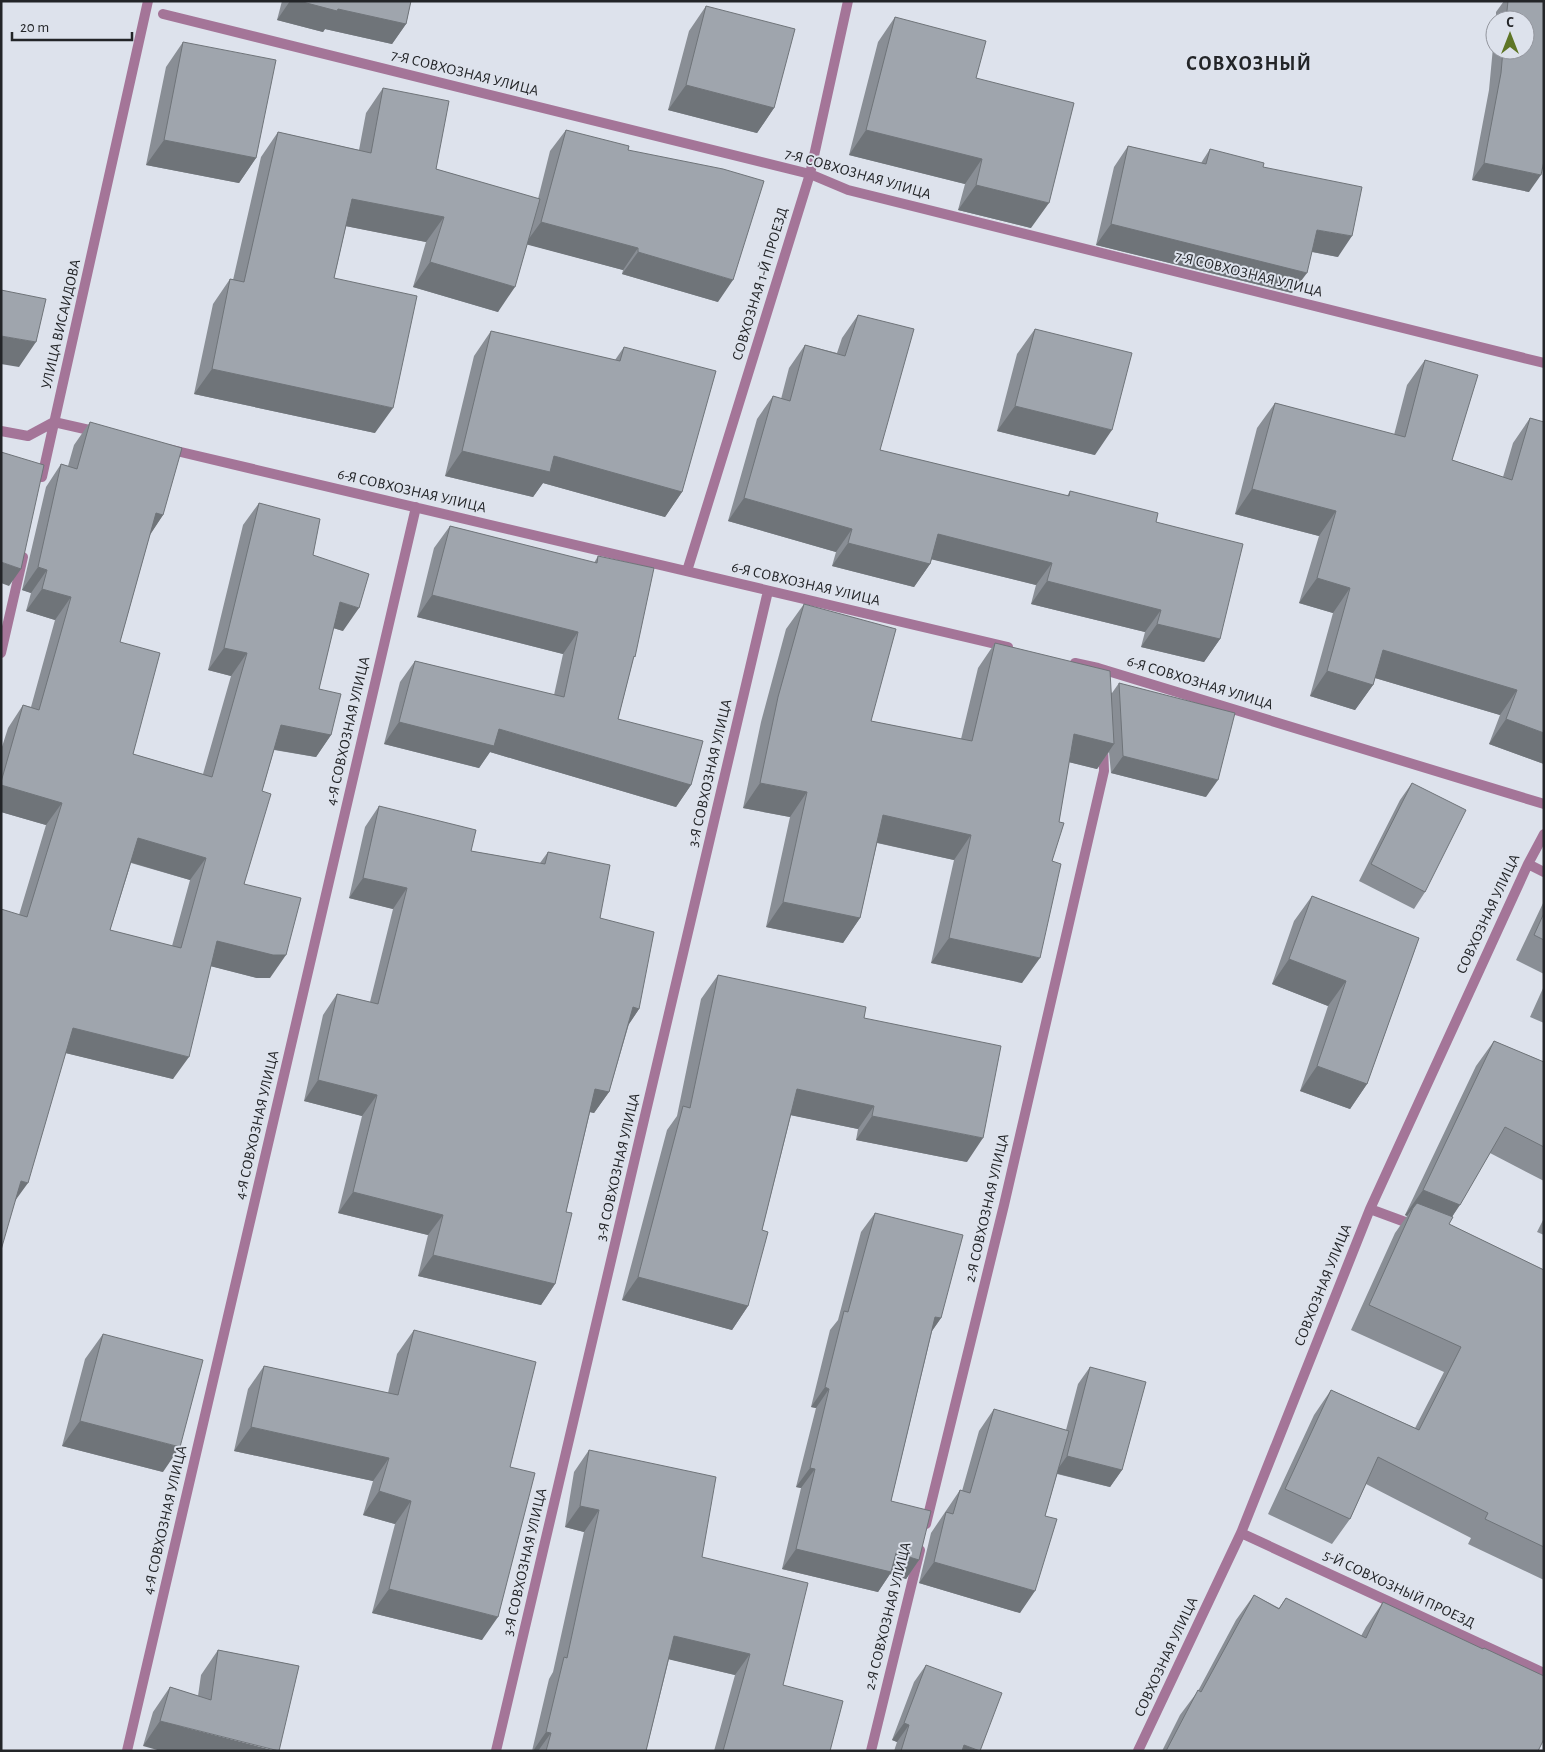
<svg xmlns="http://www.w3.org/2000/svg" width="1545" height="1752" viewBox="0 0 1545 1752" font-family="'Alegreya Sans',sans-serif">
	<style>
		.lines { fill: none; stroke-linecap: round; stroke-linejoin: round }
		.street { stroke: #a47598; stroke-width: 10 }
		.wall { fill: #898e95; fill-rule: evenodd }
		.shaded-wall { fill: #6f7479 }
		.building { fill: #9fa5ad; stroke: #6f7479; fill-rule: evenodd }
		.labels { text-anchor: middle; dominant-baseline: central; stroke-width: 4; stroke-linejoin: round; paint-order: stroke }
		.street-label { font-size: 15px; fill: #232528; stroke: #dde2ec }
		.district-label { font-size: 20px; font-weight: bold; letter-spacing: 1px; fill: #232528; stroke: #dde2ec }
	</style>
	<rect width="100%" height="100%" fill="#dde2ec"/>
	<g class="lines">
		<path class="street" d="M163,14L810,174L848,190L1544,363
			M1,431L28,436L54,422L98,432
			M168,449L1008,647
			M42,477L148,1
			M687,571L810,174L848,1
			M1,653L23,557
			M1075,663L1098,668L1544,804
			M1528,864L1544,872
			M1370,1209L1416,1226
			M926,1524L1004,1205L1104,771L1103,747
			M1241,1533L1544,1673
			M127,1751L416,507
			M496,1751L768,591
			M871,1751L920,1550
			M1138,1751L1241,1533L1370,1209L1528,864L1544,834"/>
	</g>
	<path class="wall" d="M282,1H411L406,24L392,44L325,29L323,32L277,20Z
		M1504,1H1544L1529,192L1472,180L1489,90L1495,26V50H1525V20H1496V12Z
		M706,6L774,108L757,133L668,110L689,31Z
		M895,17L976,78L1031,228L958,210L965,184L849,155L878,42Z
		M183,42L256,158L239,183L146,165L166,67Z
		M383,88L436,169L538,199L550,151L566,130L628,150L718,302L622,274L623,270L527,244L498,312L413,287L426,242L346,226L334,278L375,433L194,394L213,304L230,279L233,280L261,157L278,132L359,150L366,113Z
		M1128,146L1201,163L1210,149L1263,167L1338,257L1312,252L1292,293L1096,245L1114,167Z
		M858,315L880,450L1067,496L1070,491L1156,522L1220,639L1204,662L1141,647L1145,632L1031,604L1036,585L932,559L930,564L914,587L832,566L836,552L728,521L757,419L773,396L781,399L789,368L805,345L837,353L842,338Z
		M1035,329L1095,455L997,431L1017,354Z
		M491,331L615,360L624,347L682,492L665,517L543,483L533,497L445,476L474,356Z
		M1425,360L1452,460L1503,477L1513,443L1530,418L1544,764L1489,744L1500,715L1375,678L1373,685L1355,710L1310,696L1333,613L1299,603L1319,536L1235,514L1257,428L1275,403L1394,435L1407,385Z
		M90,422L163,515L150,534L120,642L133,754L203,774L231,676L208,670L243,525L259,503L313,555L343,631L333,628L319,689L331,735L316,757L274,750L262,791L244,884L270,978H257L211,966L173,1079L66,1053L19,915L46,825L1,812V750L8,728L23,705L31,707L55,620L26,611L31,593L22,590L46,487L61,464L68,466L74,445ZM131,863L190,880L172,946L110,930Z
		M450,526L594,563L598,556L633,660L618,719L691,785L676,807L490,752L479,768L384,744L400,682L415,661L554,695L563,654L417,617L434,548Z
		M804,604L871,721L961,739L978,668L995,643L1112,693L1119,683L1206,797L1111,773L1109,752L1097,769L1069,762L1052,861L1022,983L931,963L954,860L877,843L860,918L843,943L766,927L790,817L743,808L761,722L786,629Z
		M1412,783L1425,892L1414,909L1359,881L1400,800Z
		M379,806L471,851L540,863L548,852L600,918L639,1009L629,1024L609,1092L594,1113L590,1112L566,1212L555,1284L541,1305L418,1276L428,1235L338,1213L362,1116L304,1101L323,1015L337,994L370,1002L393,909L349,898L365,827Z
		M1312,896L1419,938L1367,1084L1350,1109L1300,1091L1328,1006L1272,984L1294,921Z
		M1544,901V974L1516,960Z
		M718,975L864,1018L967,1162L856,1140L858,1129L791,1115L762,1230L748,1306L732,1330L622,1300L667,1130L677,1116L701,999Z
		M1544,986V1023L1530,1017Z
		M1494,1041L1544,1062V1181L1490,1153L1452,1217L1449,1224L1544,1270V1580L1468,1544L1471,1538L1366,1484L1350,1519L1332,1544L1268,1514L1314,1415L1331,1390L1415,1428L1444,1372L1351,1330L1395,1233L1407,1216L1405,1215L1476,1066Z
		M875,1213L941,1318L932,1331L891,1501L919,1560L906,1579L890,1574L878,1592L782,1569L801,1488L796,1487L816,1408L811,1407L830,1330L838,1320L861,1232Z
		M1544,1218V1235L1537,1232Z
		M414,1330L510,1467L482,1640L372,1613L395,1524L363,1515L373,1481L234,1451L248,1389L264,1366L388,1393L397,1354Z
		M103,1334L163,1472L62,1446L85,1359Z
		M1090,1367L1122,1470L1110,1487L1057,1474L1045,1516L1020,1613L919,1583L931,1533L960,1490L962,1491L979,1431L994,1409L1066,1430L1078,1384Z
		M589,1450L702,1557L783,1685L830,1751H714L735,1675L669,1659L646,1751H532L549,1679L553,1672L584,1532L565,1527L574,1472Z
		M1254,1595L1279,1608L1286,1598L1361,1636L1366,1627L1383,1602L1538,1751H1162L1180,1715L1198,1691L1236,1620Z
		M218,1650L299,1666L143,1746L153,1712L170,1687L198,1696L201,1675Z
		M926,1665L980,1751H894L897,1742L892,1740L914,1682Z"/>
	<path class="shaded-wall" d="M290,1H299L338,9L406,24L392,44L325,29L323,32L277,20Z
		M686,85L774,108L757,133L668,110Z
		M866,130L982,159L965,184L849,155Z
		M164,140L256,158L239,183L146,165Z
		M1484,163L1541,175L1529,192L1472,180Z
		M976,185L1049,203L1031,228L958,210Z
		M352,199L444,217L426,242L335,224Z
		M541,222L638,248L623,270L525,244Z
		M1111,224L1307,273L1292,293L1096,245Z
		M1317,230L1352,236L1338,257L1303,250Z
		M638,252L733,280L718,302L622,274Z
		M430,262L515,287L498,312L413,287Z
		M1,336L36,342L19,367L1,364Z
		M212,369L393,408L375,433L194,394Z
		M1015,406L1112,430L1095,455L997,431Z
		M462,451L554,456L682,492L665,517L543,483L533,497L445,476Z
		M1252,489L1336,511L1319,536L1235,514Z
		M744,498L852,529L836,552L728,521Z
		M156,513L163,515L148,538Z
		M938,534L1052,563L1036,585L922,557Z
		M848,543L930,564L914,587L832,566Z
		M1,562L21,569L9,586L1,583Z
		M38,567L47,570L31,593L22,590Z
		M1317,578L1350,588L1333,613L1299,603Z
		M1047,581L1161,610L1145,632L1031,604Z
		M42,589L71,597L55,620L26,611Z
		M432,595L578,632L563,654L417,617Z
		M340,602L359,608L343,631L324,625Z
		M1157,624L1220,639L1204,662L1141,647Z
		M224,648L247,653L231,676L208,670Z
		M1383,650L1517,690L1500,715L1365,675Z
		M1327,671L1373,685L1355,710L1310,696Z
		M1506,719L1544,733V764L1489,744Z
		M399,722L499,729L691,785L676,807L490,752L479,768L384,744Z
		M281,725L331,735L316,757L265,748Z
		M1074,734L1114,744L1097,769L1056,759Z
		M1123,756L1218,780L1206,797L1111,773Z
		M760,783L807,792L790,817L743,808Z
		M1,785L62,803L46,825L1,812Z
		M883,815L971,835L954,860L865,840Z
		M138,838L206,858L190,880L123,860Z
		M363,878L407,888L393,909L349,898Z
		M783,902L860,918L843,943L766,927Z
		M949,938L1040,958L1022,983L931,963Z
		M217,941L286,955L270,978H257L202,964Z
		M1289,959L1346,981L1328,1006L1272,984Z
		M633,1007L639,1009L625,1030Z
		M73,1028L189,1057L173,1079L57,1051Z
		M1317,1066L1367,1084L1350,1109L1300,1091Z
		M318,1080L377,1095L362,1116L304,1101Z
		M595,1089L609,1092L594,1113L580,1110Z
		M797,1089L874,1106L858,1129L780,1113Z
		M872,1116L983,1138L967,1162L856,1140Z
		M21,1181L28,1183L12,1205Z
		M1423,1190L1460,1205L1443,1230L1413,1208L1407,1216L1405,1215Z
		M353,1192L443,1215L428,1235L338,1213Z
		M433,1255L555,1284L541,1305L418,1276Z
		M638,1277L748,1306L732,1330L622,1300Z
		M935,1317L941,1318L927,1338Z
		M825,1387L829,1389L816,1408L811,1407Z
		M80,1421L180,1447L163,1472L62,1446Z
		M251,1427L389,1458L373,1481L234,1451Z
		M1067,1456L1122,1470L1110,1487L1055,1473Z
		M810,1468L815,1469L801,1488L796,1487Z
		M379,1491L411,1501L395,1524L363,1515Z
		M580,1506L599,1510L584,1532L565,1527Z
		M796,1549L896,1553L919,1560L906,1579L890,1574L878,1592L782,1569Z
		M934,1562L1035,1591L1020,1613L919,1583Z
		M389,1589L498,1617L482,1640L372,1613Z
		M674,1636L750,1654L735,1675L659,1657Z
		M160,1721L276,1751H161L143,1746Z
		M904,1723L909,1725L897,1742L892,1740Z
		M546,1732L551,1733L538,1751H533Z
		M964,1745L978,1751H960Z"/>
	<path class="building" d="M299,1H411L406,24L338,9L337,11Z
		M1508,1H1544V161L1541,175L1484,163L1501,73L1503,50H1525V20H1506Z
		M706,6L795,29L774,108L686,85Z
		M895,17L986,41L976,78L1074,103L1049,203L976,185L982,159L866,130Z
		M183,42L276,60L256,158L164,140Z
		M383,88L449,101L436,169L540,199L515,287L430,262L444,217L352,199L334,278L417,296L393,408L212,369L230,279L244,282L278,132L371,153Z
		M566,130L629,146L628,150L723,169L764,181L733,280L638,252V248L541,222Z
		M1128,146L1206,164L1210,149L1264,163L1263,167L1362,187L1352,236L1317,230L1307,273L1111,224Z
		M1,290L46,299L36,342L1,336Z
		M858,315L914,329L880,450L1069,496L1070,491L1158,513L1156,522L1243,544L1220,639L1157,624L1161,610L1047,581L1052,563L938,534L930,564L848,543L852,529L744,498L773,396L790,401L805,345L845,356Z
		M1035,329L1132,353L1112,430L1015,406Z
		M491,331L620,361L624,347L716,371L682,492L554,456L550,472L462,451Z
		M1425,360L1478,375L1452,460L1512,480L1530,418L1544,422V733L1506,719L1517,690L1383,650L1373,685L1327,671L1350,588L1317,578L1336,511L1252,489L1275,403L1405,437Z
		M90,422L182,448L163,515L156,513L120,642L160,653L133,754L212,777L247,653L224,648L259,503L320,519L313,555L369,574L359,608L340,602L319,689L341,694L331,735L281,725L262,791L271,794L244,884L301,898L286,955H273L217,941L189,1057L73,1028L28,1183L21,1181L1,1250V909L27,917L62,803L1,785V782L23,705L39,710L71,597L42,589L47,570L38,567L61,464L77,469ZM138,838L206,858L181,948L110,930Z
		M1,452L44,465L21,569L1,562Z
		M450,526L597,563L598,556L654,568L635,657L634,656L618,719L703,741L691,785L499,729L494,746L399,722L415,661L564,697L578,632L432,595Z
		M804,604L896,629L871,721L972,741L995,643L1110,671L1114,744L1074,734L1059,822L1064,823L1052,861L1061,864L1040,958L949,938L971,835L883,815L860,918L783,902L807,792L760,783L778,697Z
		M1119,683L1235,713L1218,780L1123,756Z
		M1412,783L1466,810L1425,892L1371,864Z
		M379,806L476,830L471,851L545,864L548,852L610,865L600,918L654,932L639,1009L633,1007L609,1092L595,1089L566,1212L572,1213L555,1284L433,1255L443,1215L353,1192L377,1095L318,1080L337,994L378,1004L407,888L363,878Z
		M1312,896L1419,938L1367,1084L1317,1066L1346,981L1289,959Z
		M1544,913V940L1534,935Z
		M718,975L866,1007L864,1018L1001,1046L983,1138L872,1116L874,1106L797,1089L762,1230L768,1232L748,1306L638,1277L683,1106L690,1108Z
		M1494,1041L1544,1062V1147L1505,1127L1460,1205L1423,1190Z
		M1417,1203L1453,1217L1449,1224L1544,1270V1547L1485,1519L1488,1513L1378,1457L1350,1519L1285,1489L1331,1390L1419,1430L1461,1347L1369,1305L1413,1208Z
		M875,1213L963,1235L941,1318L935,1317L891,1501L931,1511L919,1560L896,1553L891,1572L796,1549L815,1469L810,1468L829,1389L825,1387L844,1311L848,1312Z
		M414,1330L536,1362L510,1467L535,1473L498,1617L389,1589L411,1501L379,1491L389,1458L251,1427L264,1366L398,1395Z
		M103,1334L203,1360L180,1447L80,1421Z
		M1090,1367L1146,1382L1122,1470L1067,1456Z
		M994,1409L1069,1431L1045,1516L1057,1519L1035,1591L934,1562L946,1512L953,1514L960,1490L970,1493Z
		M589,1450L716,1477L702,1557L808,1583L783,1685L843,1701L830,1751H723L750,1654L674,1636L646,1751H546L551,1733L546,1732L564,1657L567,1658L599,1510L580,1506Z
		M1254,1595L1279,1609L1286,1598L1366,1638L1383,1602L1483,1649L1484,1648L1544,1676V1739L1538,1751H1166L1198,1690L1201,1692Z
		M218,1650L299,1666L279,1751L160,1721L170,1687L211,1700Z
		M926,1665L1002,1693L980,1751L964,1745L962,1751H901L909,1725L904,1723Z"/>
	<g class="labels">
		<g class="street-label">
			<text transform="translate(465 73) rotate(14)">7-Я СОВХОЗНАЯ УЛИЦА</text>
			<text transform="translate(858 174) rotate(16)">7-Я СОВХОЗНАЯ УЛИЦА</text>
			<text transform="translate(1249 274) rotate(14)">7-Я СОВХОЗНАЯ УЛИЦА</text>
			<text transform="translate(760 284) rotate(-73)">СОВХОЗНАЯ 1-Й ПРОЕЗД</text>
			<text transform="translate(61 324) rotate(-77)">УЛИЦА ВИСАИДОВА</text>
			<text transform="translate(412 491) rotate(13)">6-Я СОВХОЗНАЯ УЛИЦА</text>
			<text transform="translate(806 584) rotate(13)">6-Я СОВХОЗНАЯ УЛИЦА</text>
			<text transform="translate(1200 683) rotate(17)">6-Я СОВХОЗНАЯ УЛИЦА</text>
			<text transform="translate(348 731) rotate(-77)">4-Я СОВХОЗНАЯ УЛИЦА</text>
			<text transform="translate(710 773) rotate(-77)">3-Я СОВХОЗНАЯ УЛИЦА</text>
			<text transform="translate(1488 914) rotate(-65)">СОВХОЗНАЯ УЛИЦА</text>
			<text transform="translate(257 1125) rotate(-77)">4-Я СОВХОЗНАЯ УЛИЦА</text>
			<text transform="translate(618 1167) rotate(-77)">3-Я СОВХОЗНАЯ УЛИЦА</text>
			<text transform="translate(987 1208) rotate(-77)">2-Я СОВХОЗНАЯ УЛИЦА</text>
			<text transform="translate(1323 1285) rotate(-68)">СОВХОЗНАЯ УЛИЦА</text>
			<text transform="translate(165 1520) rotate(-77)">4-Я СОВХОЗНАЯ УЛИЦА</text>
			<text transform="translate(525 1562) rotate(-77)">3-Я СОВХОЗНАЯ УЛИЦА</text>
			<text transform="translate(1399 1589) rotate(25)">5-Й СОВХОЗНЫЙ ПРОЕЗД</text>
			<text transform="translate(888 1616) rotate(-76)">2-Я СОВХОЗНАЯ УЛИЦА</text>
			<text transform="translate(1166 1657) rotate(-65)">СОВХОЗНАЯ УЛИЦА</text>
		</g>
		<g class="district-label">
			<text x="1249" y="64">СОВХОЗНЫЙ</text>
		</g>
	</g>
	<rect width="1545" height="1752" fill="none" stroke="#232528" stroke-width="5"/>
	<g transform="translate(1510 35)"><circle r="24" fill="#dde2ec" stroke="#93969e"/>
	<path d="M0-4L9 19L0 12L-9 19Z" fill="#5e7526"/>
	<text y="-8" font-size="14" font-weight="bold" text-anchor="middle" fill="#232528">С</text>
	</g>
	<path d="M12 32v8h120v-8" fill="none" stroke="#232528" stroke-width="2.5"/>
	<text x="20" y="32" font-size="15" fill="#232528" stroke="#dde2ec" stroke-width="4" paint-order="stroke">20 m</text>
</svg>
